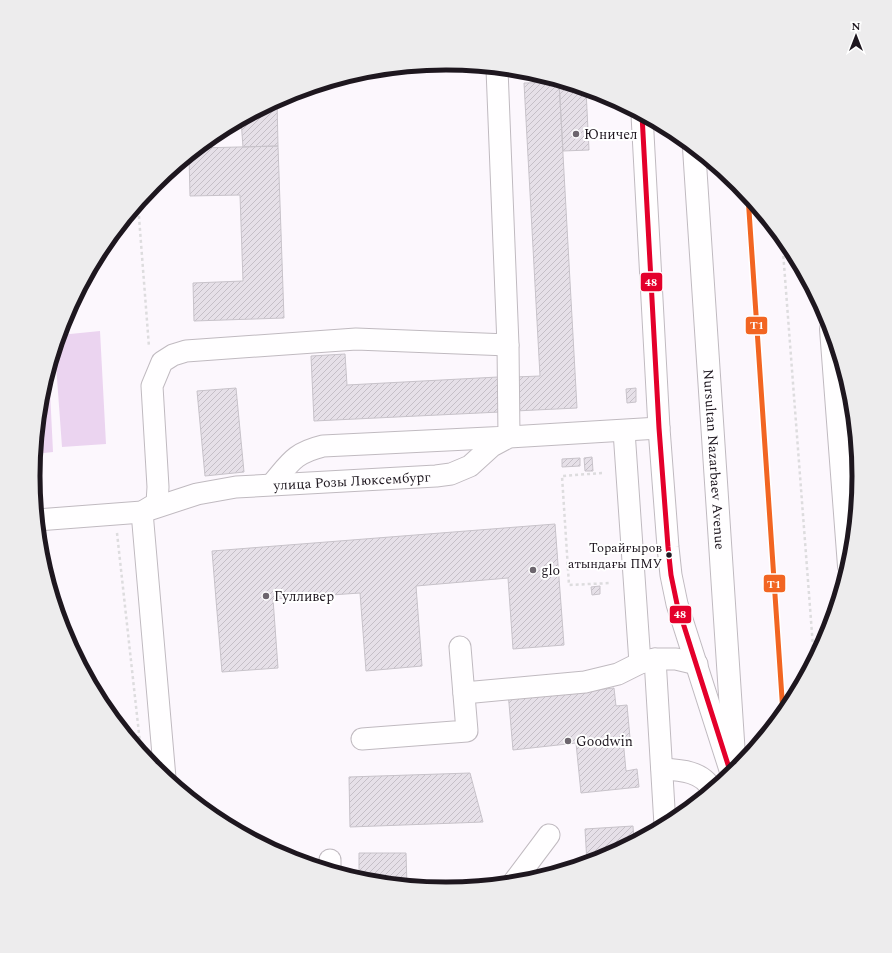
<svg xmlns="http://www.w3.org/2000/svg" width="892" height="953" viewBox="0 0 892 953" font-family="Spectral,serif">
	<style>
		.pitch { fill: #ebd4f0 }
		.building { fill: url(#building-hatch); stroke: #c8c3ca }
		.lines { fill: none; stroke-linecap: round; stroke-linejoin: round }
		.minor-casing { stroke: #c0bac0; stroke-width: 23 }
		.major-casing { stroke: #c0bac0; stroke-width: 24 }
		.path { stroke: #dddcde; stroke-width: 2.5; stroke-dasharray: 3 3; stroke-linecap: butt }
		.minor { stroke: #fffeff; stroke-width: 21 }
		.major { stroke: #fffeff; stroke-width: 22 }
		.bus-1-casing { stroke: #fff; stroke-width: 8 }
		.bus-1 { stroke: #e4002b; stroke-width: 5 }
		.tram-1-casing { stroke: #fff; stroke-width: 8 }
		.tram-1 { stroke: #f26522; stroke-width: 5 }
		.poi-dot { fill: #6c656d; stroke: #fff; stroke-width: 1.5 }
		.bus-dot { fill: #1e171f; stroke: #fff; stroke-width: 1.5 }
		.labels { text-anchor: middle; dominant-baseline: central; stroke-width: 4; stroke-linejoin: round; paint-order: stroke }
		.bus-label { font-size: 13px; fill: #1e171f; stroke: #fff; text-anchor: end }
		.poi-label { font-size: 14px; fill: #1e171f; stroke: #fff; text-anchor: start }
		.street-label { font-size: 14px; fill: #1e171f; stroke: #fff }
		.rim { fill: none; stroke: #1e171f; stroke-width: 5 }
		.line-badge { stroke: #fff; stroke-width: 1.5 }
		.badge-label { font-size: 11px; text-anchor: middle; font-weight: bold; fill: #fff }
	</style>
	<defs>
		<pattern id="building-hatch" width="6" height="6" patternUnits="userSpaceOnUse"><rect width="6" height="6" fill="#e6e0e8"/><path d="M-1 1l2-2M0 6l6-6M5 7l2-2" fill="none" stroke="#c5bfc7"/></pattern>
	</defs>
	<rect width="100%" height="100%" fill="#fcf7fd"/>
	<path class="pitch" d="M100,331L106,444L62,447L55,351L60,335Z
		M50,391L53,452L35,454L41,396L42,392Z"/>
	<path class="building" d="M559,82L577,408L515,411L514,377L540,376L524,83Z
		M559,82L586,90L589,150L563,151Z
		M277,101L278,146L243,147L241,120Z
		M278,146L284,318L194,321L193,283L243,281L240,195L190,196L189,156L198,148Z
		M345,354L347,385L498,377L500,412L314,421L311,356Z
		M236,388L244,472L205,476L197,391Z
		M636,388V402L627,403L626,389Z
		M592,457L593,471H585L584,458Z
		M580,458V466L562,467V459Z
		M555,524L564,645L513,649L508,578L416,586L422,666L366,671L360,593L273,599L278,668L222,672L212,551Z
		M600,586V594L592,595L591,587Z
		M614,688L616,706L627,705L630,738L623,739L626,771L637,769L639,787L581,793L576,743L513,750L508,692L545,695Z
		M470,773L483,822L350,827L349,777Z
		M633,826L634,842L604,858L587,863L585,829Z
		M359,853H406L407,886L359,880Z"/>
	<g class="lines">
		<defs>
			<g id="minor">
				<path d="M642,115L659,428L668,547L671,575L677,604L731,773"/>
				<path d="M624,431L640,663"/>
				<path d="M272,484C290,463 294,453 323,446L509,437L508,345L497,69"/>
				<path id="s1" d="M37,520L142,512L197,494L236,487L436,476L451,474L470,466L492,446L509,437L659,428"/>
				<path d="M655,659L665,825"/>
				<path d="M464,693L585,682L618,674L640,663L655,659H676L697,664"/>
				<path d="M362,739L467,731L460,647"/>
				<path d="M662,769C680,770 703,771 712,790"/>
				<path d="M165,778L142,512L157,503L158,487L152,386L162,362L173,355L186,351L356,339L508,345"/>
				<path d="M330,871V860"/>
				<path d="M513,883L549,835"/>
			</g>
			<g id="major">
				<path id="s2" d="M694,148L735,771"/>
				<path d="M831,329L849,566"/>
			</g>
		</defs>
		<use href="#minor" class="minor-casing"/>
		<use href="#major" class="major-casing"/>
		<path class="path" d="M516,76L539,75
			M138,204L149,347
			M782,238L814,660
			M602,473L562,476L569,585L611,583
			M117,533L141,752"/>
		<use href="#minor" class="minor"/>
		<use href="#major" class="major"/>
		<defs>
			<path id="bus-1" d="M642,115L659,428L668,547L671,575L677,604L731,774"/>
		</defs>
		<use href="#bus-1" class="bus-1-casing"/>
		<use href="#bus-1" class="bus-1"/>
		<defs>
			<path id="tram-1" d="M748,196L783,713"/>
		</defs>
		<use href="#tram-1" class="tram-1-casing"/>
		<use href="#tram-1" class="tram-1"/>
	</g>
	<g class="poi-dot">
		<circle cx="576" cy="134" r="4"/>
		<circle cx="533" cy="570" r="4"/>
		<circle cx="266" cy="596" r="4"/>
		<circle cx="568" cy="741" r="4"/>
	</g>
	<circle class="bus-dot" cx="669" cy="555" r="3.5"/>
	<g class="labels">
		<g class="bus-label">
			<text x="662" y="548">Торайғыров<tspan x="662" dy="16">атындағы ПМУ</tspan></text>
		</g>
		<g class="poi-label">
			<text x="584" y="134">Юничел</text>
			<text x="541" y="570">glo</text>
			<text x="274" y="596">Гулливер</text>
			<text x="576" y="741">Goodwin</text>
		</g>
		<g class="street-label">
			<text stroke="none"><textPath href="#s2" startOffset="312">Nursultan Nazarbaev Avenue</textPath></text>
			<text stroke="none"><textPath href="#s1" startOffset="319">улица Розы Люксембург</textPath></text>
		</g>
	</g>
	<path d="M0 0H892V953H0ZM40 476a406 406 0 1 1 812 0a406 406 0 1 1-812 0Z" fill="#edeced" fill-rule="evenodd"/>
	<path class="rim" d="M40 476a406 406 0 1 1 812 0a406 406 0 1 1-812 0Z"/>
	<g class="line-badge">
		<rect x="640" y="272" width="23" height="20" rx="4" fill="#e4002b"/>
		<rect x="745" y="316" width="23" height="19" rx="4" fill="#f26522"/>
		<rect x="763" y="574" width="23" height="19" rx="4" fill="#f26522"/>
		<rect x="669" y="605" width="23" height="19" rx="4" fill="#e4002b"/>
	</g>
	<g class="badge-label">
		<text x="651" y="286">48</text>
		<text x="757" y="329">T1</text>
		<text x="774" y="588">T1</text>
		<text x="680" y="618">48</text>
	</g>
	<g transform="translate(856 36)" stroke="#ffffff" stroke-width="3" paint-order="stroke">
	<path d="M0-3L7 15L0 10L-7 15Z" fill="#1e171f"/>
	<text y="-6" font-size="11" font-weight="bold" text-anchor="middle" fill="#1e171f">N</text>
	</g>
</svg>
